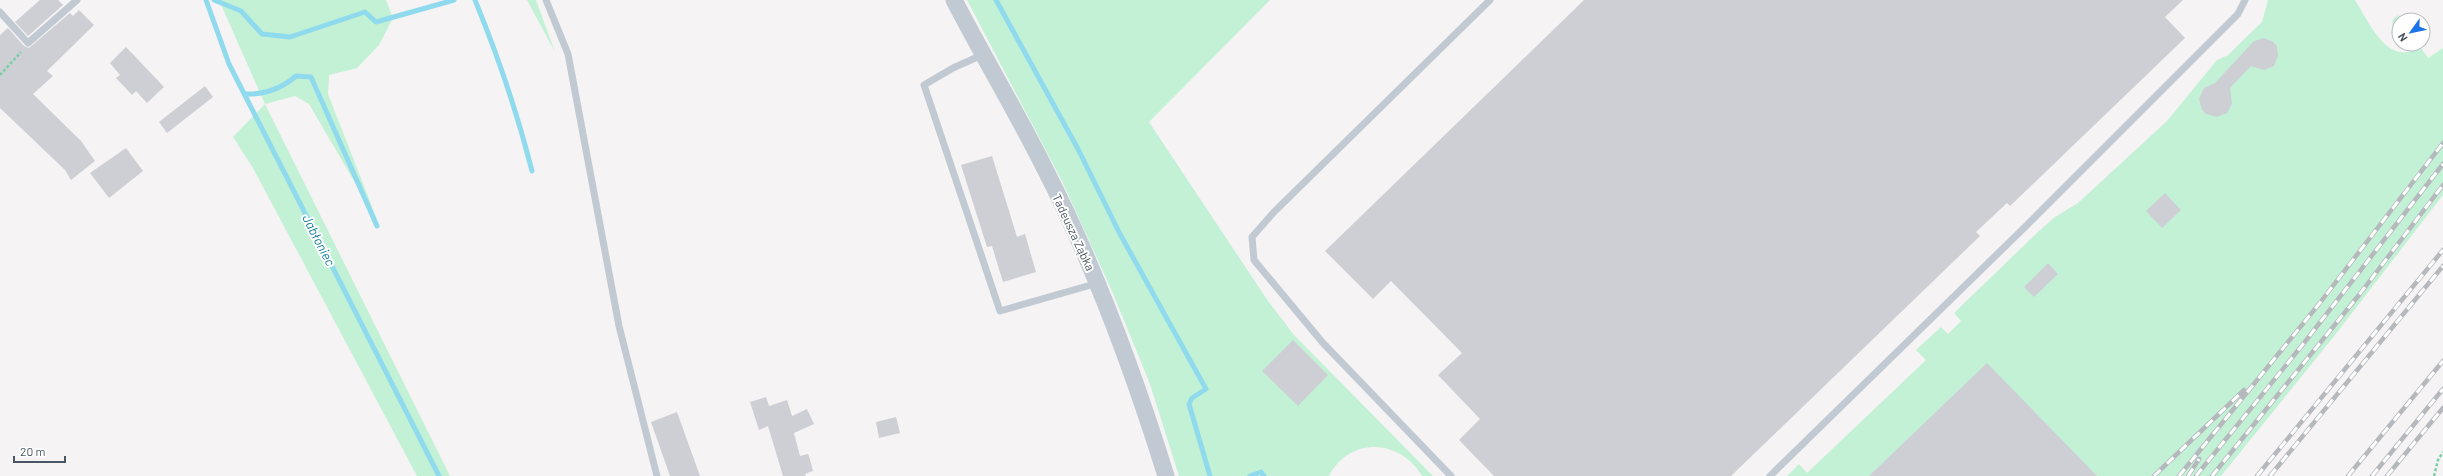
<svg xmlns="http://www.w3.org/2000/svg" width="2443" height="476" viewBox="0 0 2443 476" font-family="Barlow,sans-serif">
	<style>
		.green { fill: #c3f1d5 }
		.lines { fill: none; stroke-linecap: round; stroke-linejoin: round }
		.stream { stroke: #90daee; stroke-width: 5 }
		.building { fill: #cdcfd5 }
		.path { stroke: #7ad0a6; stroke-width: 2.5; stroke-dasharray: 3 2; stroke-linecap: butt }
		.service { stroke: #c1cad2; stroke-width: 7 }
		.tertiary { stroke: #c1cad2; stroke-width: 17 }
		.rail-casing { stroke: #b5b8bd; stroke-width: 4.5 }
		.rail { stroke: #fff; stroke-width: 3; stroke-dasharray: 9; stroke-linecap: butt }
		.labels { text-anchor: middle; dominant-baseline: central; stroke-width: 4; stroke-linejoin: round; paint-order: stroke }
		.street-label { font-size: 12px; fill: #4a5661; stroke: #fff }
		.water-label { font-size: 13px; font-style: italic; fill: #0c7c9b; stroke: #fff }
	</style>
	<rect width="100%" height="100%" fill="#f5f3f3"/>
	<path class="green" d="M219,0H386L393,18L379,45L357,68L329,75L328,94L378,222L309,104L295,96L265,104L450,476H417L253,168L233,137L265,104Z
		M527,0H536L555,52Z
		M967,0H1270L1149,122L1268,301L1294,335L1433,476H1422C1400,439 1350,436 1329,476H1179L1150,384L1112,291L1062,181Z
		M2268,0H2355C2366,17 2383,57 2408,52C2412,51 2416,47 2419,45L2428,58L2443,48V195L2335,335L2221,476H1787L1799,464L1807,473L1926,360L1916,350L1941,327L1948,334L1961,321L1954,313L2039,231L2055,217L2078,203L2167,121L2217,60L2228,55L2262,22Z
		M2398,15L2402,20H2399V37L2392,30L2393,19Z"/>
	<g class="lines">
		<path class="stream" d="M206,0L229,64L439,476
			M214,0L241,11L262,34L290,37L365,12L376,22L454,0
			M475,0C498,56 517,112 532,171
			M996,0L1078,149L1120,234L1206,389L1192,398L1189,404L1210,476
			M244,94C265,95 281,89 296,76L311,77L377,226
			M1250,476L1261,472L1264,476"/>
	</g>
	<path class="building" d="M40,0H58L63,5L28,36L15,22Z
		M1584,0H2183L2165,17L2185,38L2010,206L2007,203L1976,232L1980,236L1731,476H1494L1459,440L1480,419L1438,375L1462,353L1391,281L1373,299L1325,251Z
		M79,10L94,25L47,71L53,76L33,94L81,141L95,161L71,180L65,170L0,108V35L8,28L24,46L29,48L70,13L73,16Z
		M2264,38L2273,42L2277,46L2278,56L2274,66L2264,70L2251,66L2230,88L2232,104L2227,113L2217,117L2206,114L2202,110L2199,99L2204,88L2215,83L2254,41Z
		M126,47L164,87L147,103L136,91L132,95L116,78L120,75L110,63Z
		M205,86L213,97L167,133L159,122Z
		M126,148L143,171L109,198L90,173Z
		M992,156L1017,237L1025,234L1036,272L1003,282L992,246L987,247L961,165Z
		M2165,193L2181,210L2162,228L2146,211Z
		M2048,263L2058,274L2034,297L2024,287Z
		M1293,340L1328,375L1298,406L1262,371Z
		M1987,363L2097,476H1869Z
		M766,397L769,406L787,400L792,416L807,409L814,424L794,433L800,456L808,454L809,456L813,471L805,474L806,476H783L768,426L759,430L750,402Z
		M677,412L700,476H670L651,422Z
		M896,417L900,433L879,438L876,422Z"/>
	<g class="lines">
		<path class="path" d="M0,75L21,52
			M2434,476L2438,460L2443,452"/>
		<path class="service" d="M546,0L568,54L619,326L657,476
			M0,12L28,43L77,0
			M982,55L953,68L924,85L1000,311L1098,283
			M1451,476L1323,343L1254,260L1252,237L1274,212L1490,0
			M1770,476L2026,226L2238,14L2245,0"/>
		<path class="tertiary" d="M954,0C983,56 1016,111 1044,167C1095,266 1133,370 1166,476"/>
		<defs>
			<path id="rail" d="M2154,476L2244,390
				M2179,476L2319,304L2443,143
				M2188,476L2199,459
				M2196,476L2304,343L2443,164
				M2212,476L2359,295L2443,185
				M2257,476L2443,250
				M2270,476L2443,266
				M2348,476L2443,361
				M2372,476L2443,389
				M2387,476L2443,408"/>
		</defs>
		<use href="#rail" class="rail-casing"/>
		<use href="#rail" class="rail"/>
	</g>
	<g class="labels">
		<g class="street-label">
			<text transform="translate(1074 232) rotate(65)">Tadeusza Ząbka</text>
		</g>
		<g class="water-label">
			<text transform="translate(319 240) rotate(63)">Jabłoniec</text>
		</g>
	</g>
	<g transform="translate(2411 32) rotate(237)"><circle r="19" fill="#ffffff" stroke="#b7bbc0"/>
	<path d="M0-3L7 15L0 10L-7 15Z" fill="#1a73e8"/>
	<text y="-6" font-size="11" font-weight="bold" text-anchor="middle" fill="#4a5661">N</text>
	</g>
	<path d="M14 456v6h51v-6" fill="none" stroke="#4a5661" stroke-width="2"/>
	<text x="20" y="456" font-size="12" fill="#4a5661" stroke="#ffffff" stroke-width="3" paint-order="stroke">20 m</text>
</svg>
